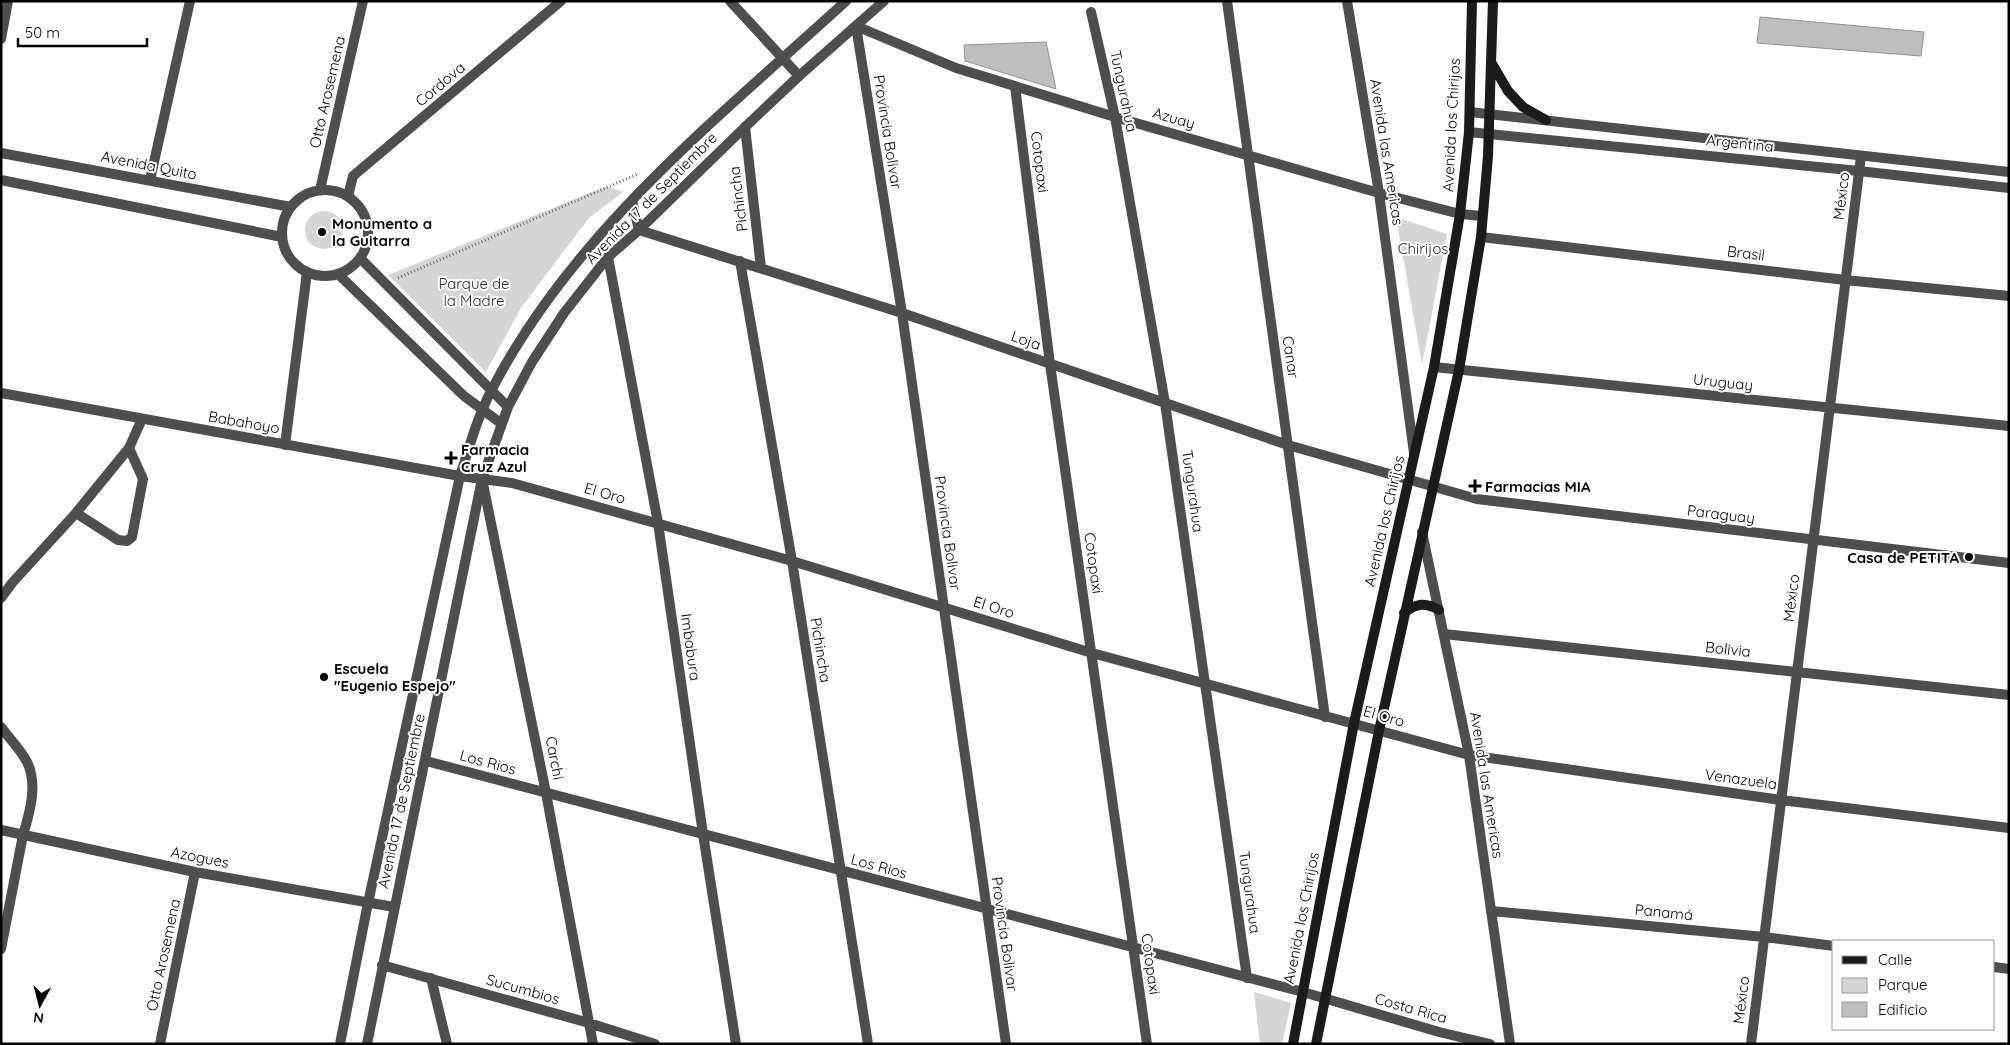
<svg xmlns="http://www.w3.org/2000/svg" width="2010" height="1045" viewBox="0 0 2010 1045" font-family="Quicksand,sans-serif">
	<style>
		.green { fill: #d5d5d5 }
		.building { fill: #bebebe; stroke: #929292 }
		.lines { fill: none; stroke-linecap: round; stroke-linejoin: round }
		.path { stroke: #707070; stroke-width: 3; stroke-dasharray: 1 2.5; stroke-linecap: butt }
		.service { stroke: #4e4e4e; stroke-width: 10 }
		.minor { stroke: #4e4e4e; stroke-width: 10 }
		.tertiary { stroke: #4e4e4e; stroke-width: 10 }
		.secondary { stroke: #1b1b1b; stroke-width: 10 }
		.poi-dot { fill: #000; stroke: #fff; stroke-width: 2 }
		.labels { text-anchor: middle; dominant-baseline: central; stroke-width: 4; stroke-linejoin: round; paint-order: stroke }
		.street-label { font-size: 15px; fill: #000; stroke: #fff }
		.poi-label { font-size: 15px; font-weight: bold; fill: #000; stroke: #fff; text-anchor: start }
		.park-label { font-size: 15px; fill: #2c2c2c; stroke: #fff }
	</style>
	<rect width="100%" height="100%" fill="#fff"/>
	<path class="green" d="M607,186L623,192L589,218L542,280L521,308L486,372L388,275Z
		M305 230a19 19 0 1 1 38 0a19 19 0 1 1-38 0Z
		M1396,217L1447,234L1422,365Z
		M1254,992L1291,1003L1282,1044H1260Z"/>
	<path class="building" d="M1760,17L1924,32L1921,56L1757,43Z
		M1046,42L1056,89L965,61L964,45Z"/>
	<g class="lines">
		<path class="path" d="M398,278L638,174"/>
		<path class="service" d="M129,448L142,419
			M1,598L12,583L76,513L129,448L143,479L132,537L127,541L118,540L76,513
			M1,727C9,738 21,750 27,762C38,784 30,812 23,835"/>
		<path class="minor" d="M730,1L799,76
			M1227,1L1325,717
			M1347,1L1379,193L1414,453
			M1091,12L1115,117L1165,403L1247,978
			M856,26L902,313L1006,1044
			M856,26L956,68L1115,117L1379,193L1460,214L1482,216
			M1,39L8,1
			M1015,86L1050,364L1147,1044
			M745,127L761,268
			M150,180L190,1
			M320,190L363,1
			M348,196L353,176L561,1
			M632,201L639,230L902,313L1288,445L1477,499L2009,563
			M1481,237L1845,280L2009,296
			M608,257L658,523L703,834L736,1044
			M740,261L792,561L868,1044
			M1434,367L2009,426
			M1,393L460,476L512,483L792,561L1092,653L1469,755L1781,800L2009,828
			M285,445L307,272
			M482,479L546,793L593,1044
			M1444,634L2009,695
			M426,761L1303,992L1439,1032L1490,1044
			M1,830L195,872L394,907
			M1491,911L1764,937L1834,946
			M1,949L23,835
			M382,965L589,1023L655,1044
			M1994,967L2009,969
			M431,978L447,1044
			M160,1044L195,872
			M1751,1044L1861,156"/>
		<path class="tertiary" d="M1470,112L2009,172
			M1469,132L1859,171L2009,188
			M1,153L291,207
			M1,180L282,237
			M282 233a43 43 0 1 1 86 0a43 43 0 1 1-86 0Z
			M360,258L508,407
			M338,274L464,396L502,424
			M1422,532L1469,755L1510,1044
			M340,1044L368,903L460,476C469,448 477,418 491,391C573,232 717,119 846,1
			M367,1044L482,479L508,407L532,362L564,313L608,257L639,230L745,127L799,76L884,1"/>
		<path class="secondary" d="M1491,62L1508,91L1523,107L1546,120
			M1404,613C1416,603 1426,602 1439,610
			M1293,1044L1354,723L1434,367L1460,214L1469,132L1472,1
			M1316,1044L1379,731L1459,370L1481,237L1488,156L1493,1"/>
	</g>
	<g class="poi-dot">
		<circle cx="322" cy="232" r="5"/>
		<path d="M448.5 450.5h5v5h5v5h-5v5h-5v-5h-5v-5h5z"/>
		<path d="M1472.5 478.5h5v5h5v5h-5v5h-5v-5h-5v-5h5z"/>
		<circle cx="1969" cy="557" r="5"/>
		<circle cx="324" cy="677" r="5"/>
	</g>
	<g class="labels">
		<g class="street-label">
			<text transform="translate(440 84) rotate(-40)">Cordova</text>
			<text transform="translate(1124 91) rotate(78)">Tungurahua</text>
			<text transform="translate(327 92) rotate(-77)">Otto Arosemena</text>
			<text transform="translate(1174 118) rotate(16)">Azuay</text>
			<text transform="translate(1451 125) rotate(-87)">Avenida los Chirijos</text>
			<text transform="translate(888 132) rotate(81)">Provincia Bolivar</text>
			<text transform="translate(1740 143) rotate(6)">Argentina</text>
			<text transform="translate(1387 152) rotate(81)">Avenida las Americas</text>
			<text transform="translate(1040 162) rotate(83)">Cotopaxi</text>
			<text transform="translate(149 165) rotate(11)">Avenida Quito</text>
			<text transform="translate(1841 196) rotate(-83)">México</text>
			<text transform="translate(651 198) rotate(-45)">Avenida 17 de Septiembre</text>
			<text transform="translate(738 199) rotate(-97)">Pichincha</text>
			<text transform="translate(1746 253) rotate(7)">Brasil</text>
			<text transform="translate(1026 340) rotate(19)">Loja</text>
			<text transform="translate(1291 357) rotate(82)">Canar</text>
			<text transform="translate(1723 382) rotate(6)">Uruguay</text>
			<text transform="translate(244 422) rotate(10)">Babahoyo</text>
			<text transform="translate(1193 491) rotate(82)">Tungurahua</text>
			<text transform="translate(605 493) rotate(16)">El Oro</text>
			<text transform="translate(1721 514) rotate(7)">Paraguay</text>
			<text transform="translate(1384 521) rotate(-77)">Avenida los Chirijos</text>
			<text transform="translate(948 533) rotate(82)">Provincia Bolivar</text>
			<text transform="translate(1094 563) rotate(82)">Cotopaxi</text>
			<text transform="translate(1791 598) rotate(-83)">México</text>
			<text transform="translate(994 607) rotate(17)">El Oro</text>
			<text transform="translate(691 647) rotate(82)">Imbabura</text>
			<text transform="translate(1728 649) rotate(6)">Bolivia</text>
			<text transform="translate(821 650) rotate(81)">Pichincha</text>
			<text transform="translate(1384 716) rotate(16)">El Oro</text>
			<text transform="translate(555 758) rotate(79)">Carchi</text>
			<text transform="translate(488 762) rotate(15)">Los Rios</text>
			<text transform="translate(1741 779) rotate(8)">Venazuela</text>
			<text transform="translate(1487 785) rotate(81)">Avenida las Americas</text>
			<text transform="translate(401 801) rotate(-78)">Avenida 17 de Septiembre</text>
			<text transform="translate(200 857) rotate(11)">Azogues</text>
			<text transform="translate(879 866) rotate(15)">Los Rios</text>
			<text transform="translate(1250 892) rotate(82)">Tungurahua</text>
			<text transform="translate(1664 912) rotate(6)">Panamá</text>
			<text transform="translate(1301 918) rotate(-79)">Avenida los Chirijos</text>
			<text transform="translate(1005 934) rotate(82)">Provincia Bolivar</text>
			<text transform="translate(163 955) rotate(-78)">Otto Arosemena</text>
			<text transform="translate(1151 964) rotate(82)">Cotopaxi</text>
			<text transform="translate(523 989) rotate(16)">Sucumbios</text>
			<text transform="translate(1741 1000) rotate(-83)">México</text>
			<text transform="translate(1411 1008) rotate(16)">Costa Rica</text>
		</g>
		<g class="poi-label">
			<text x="332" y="223">Monumento a<tspan x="332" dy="17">la Guitarra</tspan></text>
			<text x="461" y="449">Farmacia<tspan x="461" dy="17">Cruz Azul</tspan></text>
			<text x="1485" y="486">Farmacias MIA</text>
			<text x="1959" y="557" text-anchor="end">Casa de PETITA</text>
			<text x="334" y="668">Escuela<tspan x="334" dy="17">"Eugenio Espejo"</tspan></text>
		</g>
		<g class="park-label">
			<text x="1423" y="248">Chirijos</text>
			<text x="474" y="283">Parque de<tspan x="474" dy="17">la Madre</tspan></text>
		</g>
	</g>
	<rect width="2010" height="1045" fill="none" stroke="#000000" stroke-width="5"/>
	<rect x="1832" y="940" width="162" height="90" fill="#ffffff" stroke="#999999"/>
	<rect x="1842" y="956" width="25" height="8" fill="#1b1b1b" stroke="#999999"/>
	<text x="1878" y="965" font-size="15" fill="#000000">Calle</text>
	<rect x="1842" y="978" width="25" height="15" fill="#d5d5d5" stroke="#999999"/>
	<text x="1878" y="990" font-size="15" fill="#000000">Parque</text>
	<rect x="1842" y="1002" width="25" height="15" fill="#bebebe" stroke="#999999"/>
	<text x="1878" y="1015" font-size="15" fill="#000000">Edificio</text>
	<g transform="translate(40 1005) rotate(187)" stroke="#ffffff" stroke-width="4" paint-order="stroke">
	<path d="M0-4L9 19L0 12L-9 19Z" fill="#000000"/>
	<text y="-8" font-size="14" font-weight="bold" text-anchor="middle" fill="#000000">N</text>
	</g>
	<path d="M18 38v8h129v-8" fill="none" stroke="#000000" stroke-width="2.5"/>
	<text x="25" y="38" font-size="15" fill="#000000" stroke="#ffffff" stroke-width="4" paint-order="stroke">50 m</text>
</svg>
